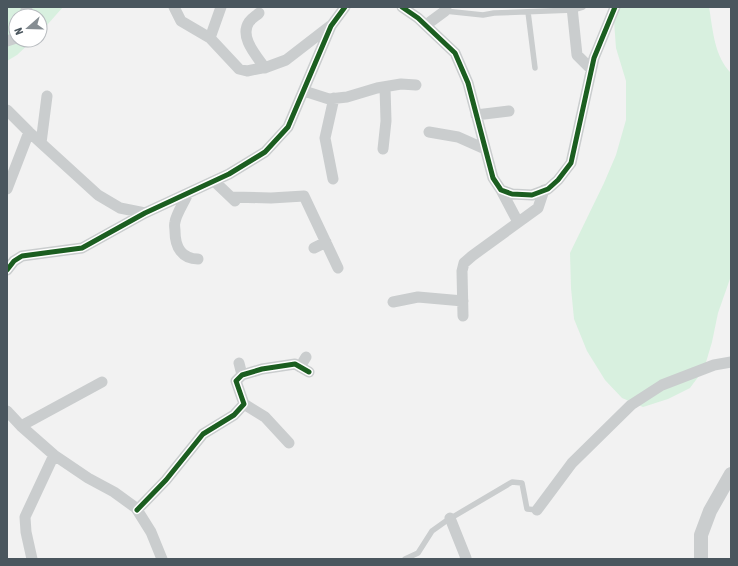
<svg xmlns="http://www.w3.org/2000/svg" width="738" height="566" viewBox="0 0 738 566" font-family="'Asap Condensed',sans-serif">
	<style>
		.green { fill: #d8f0df }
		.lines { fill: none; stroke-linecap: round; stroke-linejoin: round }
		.service { stroke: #cacdce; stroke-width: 5.5 }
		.minor { stroke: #cacdce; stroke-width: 11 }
		.tertiary { stroke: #cacdce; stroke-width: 14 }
		.cycleway-casing { stroke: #fff; stroke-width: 8 }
		.cycleway { stroke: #1b5e20; stroke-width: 5 }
	</style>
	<rect width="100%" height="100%" fill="#f2f2f2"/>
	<path class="green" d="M7,7H63L40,33V16H16V40H33L17,55L7,61Z
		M613,7H709C713,30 714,56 731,73V276L718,313L712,342L704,369L690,388L668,399L643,407L622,398L605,380L587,351L574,319L571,288L570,253L604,183L616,155L626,120V81L616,48Z"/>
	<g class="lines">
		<path class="service" d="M445,11L483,15L494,13L573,10L583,7
			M528,12L535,68
			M405,559L418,553L432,531L446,521L512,482L522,483L527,509L537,510"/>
		<path class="minor" d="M174,7L181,21L210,38L239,69L247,71L267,67L286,60L330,26
			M402,7L418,18L455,53L468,83L493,178L501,190L512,194L532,195L548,189L558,180L571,163L594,58L615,7
			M572,7L577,55L591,69
			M259,13C256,16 252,18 249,22C239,37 256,55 265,68
			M24,16L27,7
			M426,25L445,11L446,7
			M210,38L221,7
			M7,41L16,38
			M304,91L329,99L347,97L377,88L401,84L416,85
			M7,110L29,132L98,195L120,208L145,213
			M476,115L509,111
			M429,132L458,137L485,149
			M41,143L47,96
			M383,149L386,121L385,87
			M333,179L325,138L334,98
			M214,181L235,201
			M7,189L29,132
			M501,190L518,222
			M188,193C185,201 176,214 175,222C174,225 175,228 175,231C175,247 182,259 198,259
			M231,197L271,198L304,196L338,268
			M314,248L326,242
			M7,270L14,261L22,256L82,248L145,213L229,174L265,152L288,127L331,26L345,7
			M393,302L418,297L463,301
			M463,316L462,271L464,263L472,256L538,208L544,190
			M239,363L242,375
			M300,367L306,357
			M244,404L265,417L289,443
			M7,411L21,426L54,455L88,478L114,492L136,508L151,532L162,559
			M21,426L102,382
			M137,510L166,480L203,434L234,415L244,404L236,381L242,375L262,369L295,364L309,372
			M537,510L572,463L631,405L662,385L714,365L731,362
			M450,518L466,558L465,559
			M32,559L26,532L25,517L54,455"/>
		<path class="tertiary" d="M701,559V535L710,511L731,474"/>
		<defs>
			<path id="cycleway" d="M402,7L418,18L455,53L468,83L493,178L501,190L512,194L532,195L548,189L558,180L571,163L594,58L615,7
				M7,270L14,261L22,256L82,248L145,213L229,174L265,152L288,127L331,26L345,7
				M137,510L166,480L203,434L234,415L244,404L236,381L242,375L262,369L295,364L309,372"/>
		</defs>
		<use href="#cycleway" class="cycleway-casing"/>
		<use href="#cycleway" class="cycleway"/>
	</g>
	<rect width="738" height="566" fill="none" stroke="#4a565e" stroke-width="16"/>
	<g transform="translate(28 28) rotate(250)"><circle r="19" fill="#ffffff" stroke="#b7bbbf"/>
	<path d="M0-3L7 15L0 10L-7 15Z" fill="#858d92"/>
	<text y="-6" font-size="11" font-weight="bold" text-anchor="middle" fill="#4a565e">N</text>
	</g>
</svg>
